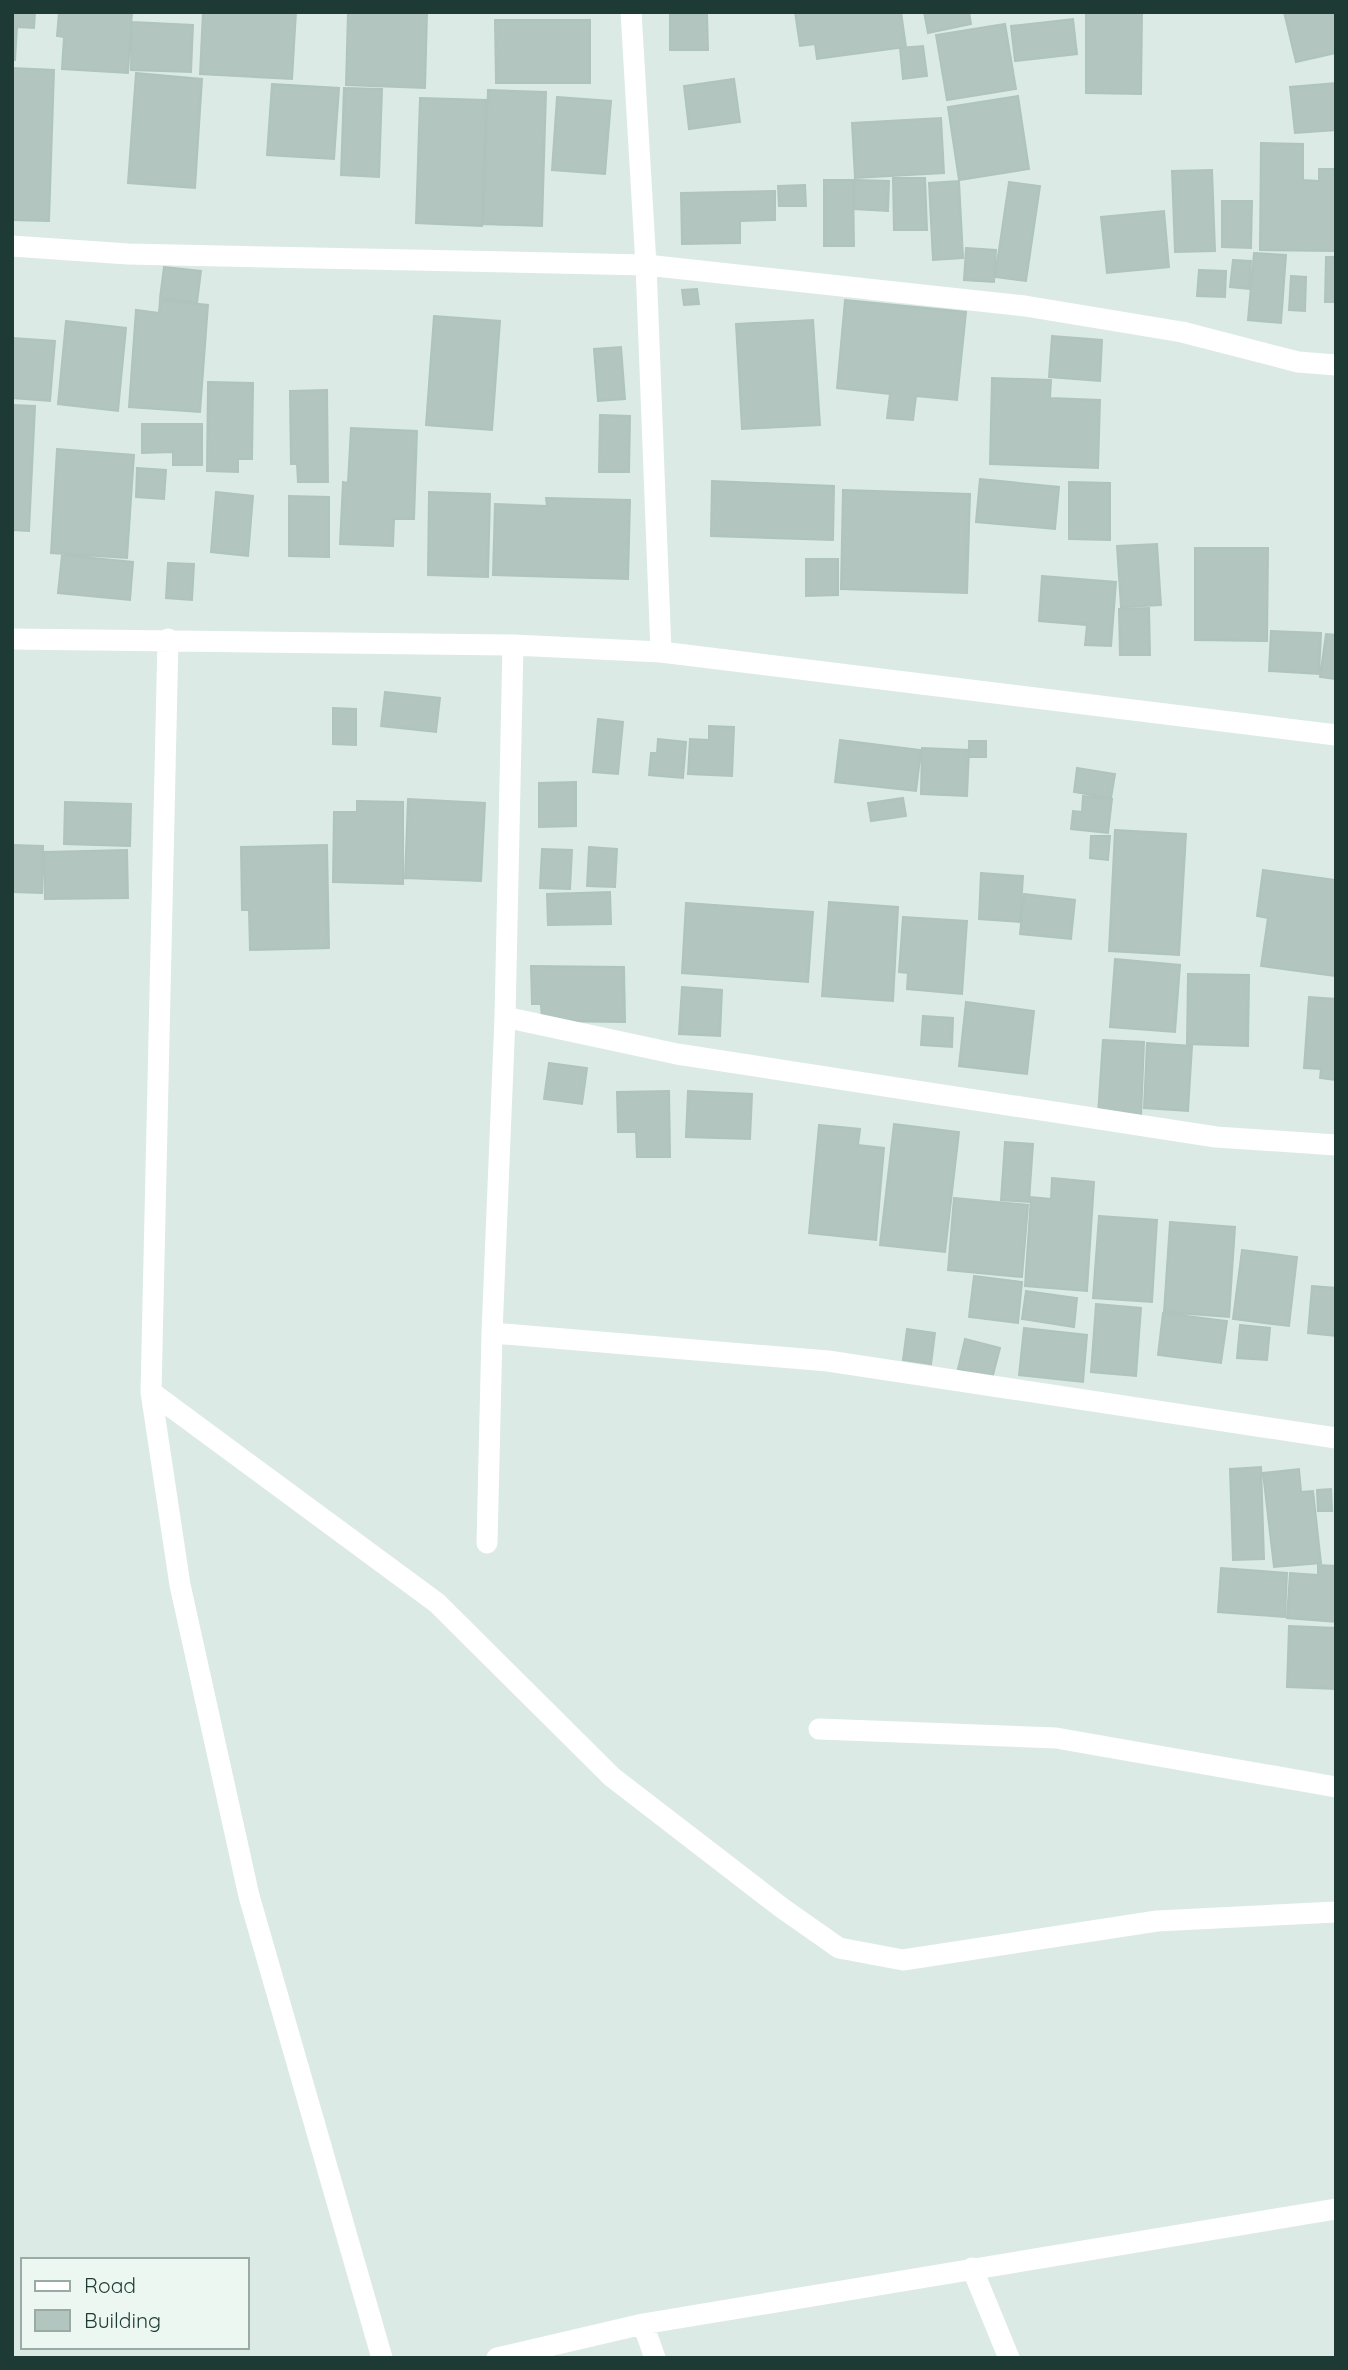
<svg xmlns="http://www.w3.org/2000/svg" width="1348" height="2370" viewBox="0 0 1348 2370" font-family="Quicksand,sans-serif">
	<style>
		.building { fill: #b2c5be; stroke: #afc4bc; stroke-width: 2 }
		.lines { fill: none; stroke-linecap: round; stroke-linejoin: round }
		.minor { stroke: #fff; stroke-width: 21 }
	</style>
	<rect width="100%" height="100%" fill="#dceae5"/>
	<path class="building" d="M12,12H35L34,28L17,27L15,60H12Z
		M59,12H132L128,73L62,69L64,37L57,36Z
		M203,12H296L292,79L200,74Z
		M348,12H427L425,88L346,85Z
		M795,12H901L906,47L817,59L815,44L800,46Z
		M924,12H969L971,24L928,33Z
		M1086,12H1142L1141,94L1086,93Z
		M1284,12H1336V53L1296,62Z
		M670,14H707L708,50H670Z
		M1073,19L1077,54L1015,61L1011,26Z
		M495,20H590V83H496Z
		M132,22L193,25L191,72L131,70Z
		M1005,24L1016,89L947,100L936,35Z
		M923,46L927,76L903,79L900,48Z
		M12,68L54,70L49,221L12,220Z
		M136,73L202,79L195,188L128,183Z
		M734,79L740,122L689,129L684,86Z
		M1336,83V130L1295,133L1290,87Z
		M272,84L339,88L334,159L267,155Z
		M344,88L382,89L379,177L341,175Z
		M488,90L546,92L542,226L483,224Z
		M1018,96L1029,169L959,180L948,107Z
		M557,97L611,101L605,174L552,170Z
		M420,98L486,100L482,226L416,223Z
		M941,118L944,173L855,178L852,123Z
		M1261,143L1303,144V180L1319,181V169H1336V251L1260,250Z
		M1212,170L1215,251L1175,252L1172,171Z
		M893,178H925L927,230H894Z
		M824,180H853L854,246H824Z
		M855,180L889,181L888,211L854,209Z
		M959,181L963,258L933,260L929,183Z
		M1009,182L1040,186L1026,281L995,277Z
		M805,185L806,206H779L778,186Z
		M775,191V220L740,221V243L682,244L681,193Z
		M1222,201H1252L1251,248L1222,247Z
		M1164,211L1169,267L1107,273L1101,217Z
		M966,248L996,250L994,282L964,280Z
		M1254,253L1286,255L1281,323L1248,320Z
		M1326,257H1336V302H1325Z
		M1233,260L1251,261L1249,289L1230,287Z
		M164,267L201,271L197,303L160,298Z
		M1199,270L1226,271L1225,297L1197,296Z
		M1291,276L1306,277L1305,311L1289,310Z
		M697,289L699,304L684,305L682,290Z
		M160,300L208,305L200,412L129,407L136,310L159,313Z
		M845,300L966,312L957,400L916,396L913,420L887,418L890,394L837,388Z
		M434,316L500,321L492,430L426,425Z
		M813,320L820,425L742,429L736,324Z
		M66,321L126,328L118,411L58,404Z
		M1052,336L1102,340L1100,381L1049,377Z
		M12,338L55,341L50,401L12,398Z
		M621,347L625,399L598,401L594,349Z
		M992,378L1051,380L1050,398L1100,400L1098,468L990,464Z
		M208,382L253,383L252,459H238V472L207,471Z
		M327,390L328,482H298L297,464H291L290,391Z
		M12,405L35,406L29,531L12,530Z
		M600,415L630,416L629,472H599Z
		M142,424H202V465H173V452L142,453Z
		M351,428L417,431L414,519H394L393,546L340,544L343,482L348,483Z
		M57,449L134,455L127,558L51,553Z
		M137,468L166,470L164,499L136,497Z
		M980,479L1059,487L1055,529L976,522Z
		M712,481L834,486L833,540L711,536Z
		M1069,482L1110,483V540L1069,539Z
		M843,490L970,494L967,593L841,589Z
		M216,492L253,496L248,556L211,552Z
		M429,492L490,494L488,577L428,575Z
		M289,496L329,497V557L289,556Z
		M546,498L630,500L628,579L493,575L495,504L547,506Z
		M1157,544L1161,605L1121,607L1117,546Z
		M1195,548H1268L1267,641L1195,640Z
		M62,555L133,562L130,600L58,593Z
		M806,559H838V595L806,596Z
		M168,563L194,564L192,600L166,598Z
		M1042,576L1116,582L1111,646L1085,645L1087,625L1039,621Z
		M1149,608L1150,655H1120L1119,609Z
		M1271,631L1321,633L1319,674L1269,671Z
		M1326,634L1336,635V679L1320,677Z
		M385,692L440,698L436,732L381,726Z
		M333,708L356,709V745L333,744Z
		M598,719L623,722L618,774L593,772Z
		M709,726L734,727L732,776L688,774L690,739L709,740Z
		M658,739L686,742L683,778L649,775L651,753H657Z
		M840,740L921,750L916,791L835,782Z
		M969,741H986V757H969Z
		M922,748L969,750L967,796L921,794Z
		M1077,768L1115,774L1111,798L1074,792Z
		M576,782V826L539,827V783Z
		M1083,796L1112,799L1108,833L1071,829L1073,811L1082,812Z
		M903,798L906,816L871,821L868,803Z
		M408,799L485,803L481,881L405,878Z
		M357,801L403,802V884L333,882L334,812H357Z
		M65,802L131,804L130,846L64,844Z
		M1115,830L1186,834L1179,955L1109,951Z
		M1091,836H1110L1108,860L1090,858Z
		M12,845L43,846L42,893L12,892Z
		M327,845L329,948L250,950L249,910H242L241,847Z
		M589,847L617,849L615,887L587,886Z
		M542,849L572,850L570,889L540,888Z
		M127,850L128,898L45,899L44,852Z
		M1263,870L1336,880V976L1261,966L1268,918L1257,916Z
		M981,873L1023,876L1020,922L979,919Z
		M610,892L611,924L548,925L547,894Z
		M1024,894L1075,900L1071,939L1020,934Z
		M829,902L898,907L893,1001L822,996Z
		M686,903L813,912L808,982L682,973Z
		M903,917L967,921L962,994L907,989L908,973L899,972Z
		M1115,959L1180,965L1175,1032L1110,1027Z
		M531,966L624,967L625,1022L542,1021L541,1004H532Z
		M1188,974L1249,975L1248,1046L1187,1044Z
		M682,987L722,990L720,1036L679,1034Z
		M1309,997L1336,999V1080L1320,1078L1321,1069L1304,1068Z
		M966,1002L1034,1011L1027,1074L959,1066Z
		M923,1016L953,1018L952,1047L921,1045Z
		M1103,1040L1144,1042L1141,1117L1098,1114Z
		M1147,1043L1192,1046L1188,1111L1144,1108Z
		M549,1063L587,1068L582,1104L544,1099Z
		M669,1091L670,1157H637L636,1132H618L617,1092Z
		M688,1091L752,1094L750,1139L686,1137Z
		M894,1124L959,1132L945,1252L880,1245Z
		M819,1125L860,1129L858,1145L884,1148L876,1240L809,1233Z
		M1005,1142L1033,1144L1029,1202L1001,1200Z
		M1052,1178L1094,1182L1087,1291L1025,1286L1031,1197L1051,1199Z
		M954,1198L1028,1205L1022,1277L948,1270Z
		M1099,1216L1157,1220L1152,1302L1093,1298Z
		M1170,1222L1235,1227L1229,1317L1164,1312Z
		M1242,1250L1297,1257L1289,1326L1233,1319Z
		M974,1276L1022,1282L1018,1323L969,1317Z
		M1312,1286L1336,1288V1336L1308,1333Z
		M1026,1291L1077,1298L1074,1327L1022,1319Z
		M1096,1304L1141,1308L1136,1376L1091,1372Z
		M1163,1313L1227,1321L1221,1363L1158,1355Z
		M1240,1325L1270,1328L1267,1360L1237,1358Z
		M1024,1328L1087,1335L1083,1382L1019,1375Z
		M907,1329L935,1333L931,1364L903,1360Z
		M965,1339L1000,1348L992,1379L958,1369Z
		M1261,1467L1264,1559L1233,1560L1230,1469Z
		M1299,1469L1301,1492L1313,1491L1321,1563L1274,1567L1263,1473Z
		M1331,1489L1332,1511H1318L1317,1490Z
		M1318,1565L1336,1566V1622L1287,1618L1290,1573L1318,1575Z
		M1221,1568L1287,1573L1285,1617L1218,1612Z
		M1289,1626L1336,1628V1689L1287,1687Z"/>
	<g class="lines">
		<path class="minor" d="M631,12L646,265L661,652
			M12,246L128,254L646,265L1025,306L1182,332L1298,362L1336,365
			M12,639L513,645L661,652L1336,735
			M168,639L151,1392L180,1585L249,1896L382,2358
			M505,1017L677,1054L1216,1137L1336,1145
			M492,1333L828,1361L1336,1438
			M151,1392L437,1603L612,1777L782,1908L839,1948L903,1960L1157,1921L1336,1912
			M487,1543L492,1333L505,1017L513,645
			M819,1729L1056,1738L1336,1787
			M972,2268L1009,2358
			M643,2324L655,2358
			M497,2358L643,2324L1336,2209"/>
	</g>
	<rect width="1348" height="2370" fill="none" stroke="#1d3a34" stroke-width="28"/>
	<rect x="21" y="2258" width="228" height="91" fill="#edf7f2" stroke="#9aaba6" stroke-width="2"/>
	<rect x="35" y="2281" width="35" height="10" fill="#ffffff" stroke="#9aaba6" stroke-width="2"/>
	<text x="84" y="2293" font-size="21" fill="#1d3a34">Road</text>
	<rect x="35" y="2310" width="35" height="21" fill="#b2c5be" stroke="#9aaba6" stroke-width="2"/>
	<text x="84" y="2328" font-size="21" fill="#1d3a34">Building</text>
</svg>
